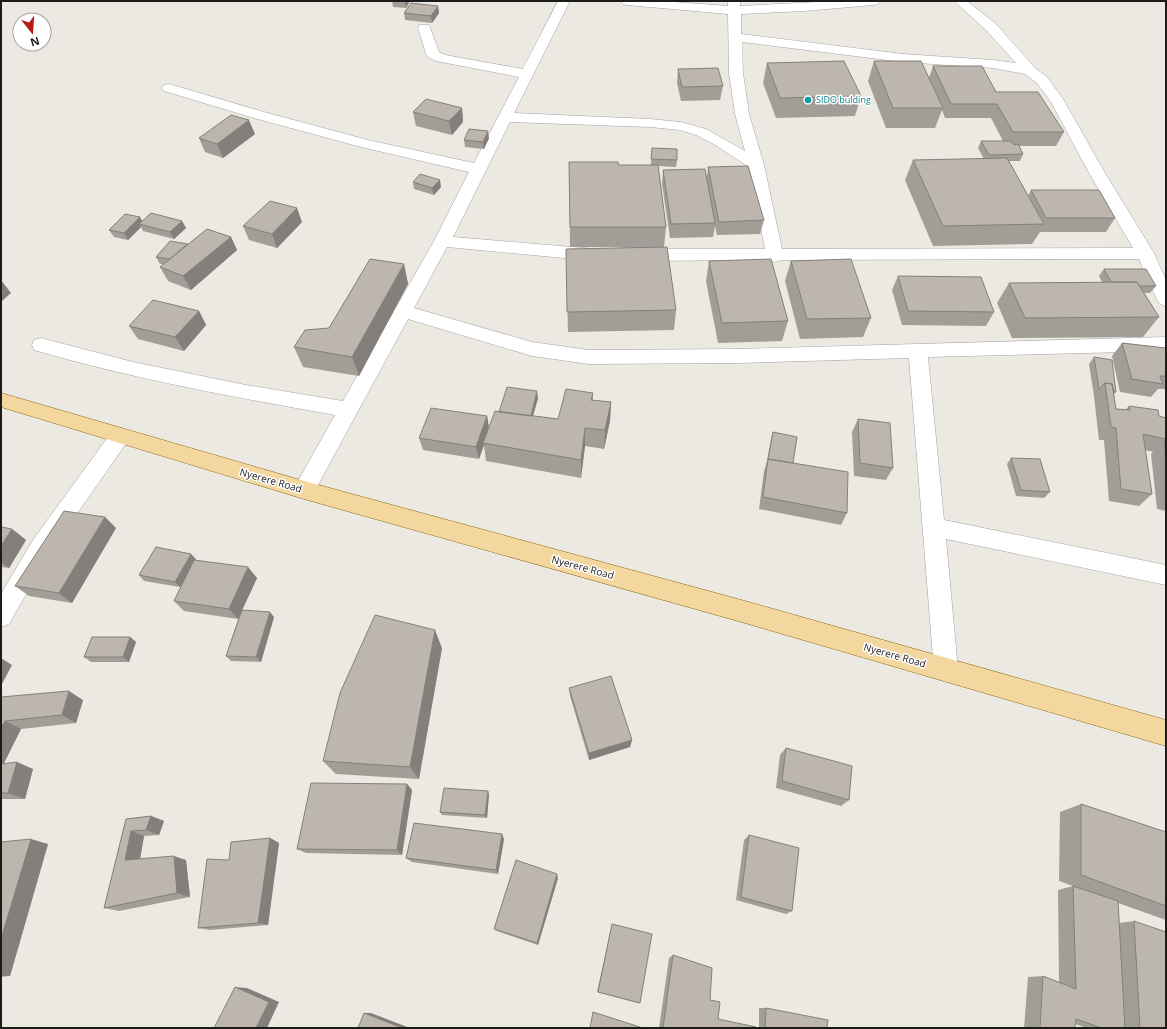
<svg xmlns="http://www.w3.org/2000/svg" width="1167" height="1029" font-family="'Open Sans',sans-serif">
<style>
.lines{fill:none;stroke-linecap:round;stroke-linejoin:round}
.minor-casing{stroke:#a2a2a2;stroke-width:1}
.primary-casing{stroke:#87680c;stroke-width:1}
.minor{fill:#fff;fill-rule:evenodd}
.primary{fill:#f4d69f;fill-rule:evenodd}
.wall{fill:#a29d96}
.shaded-wall{fill:#847f7a}
.building{fill:#bcb6af;stroke:#847f7a}
.culture-dot{fill:#0f9aa8;stroke:#fff;stroke-width:1.5}
.labels{text-anchor:middle;stroke-width:3;stroke-linejoin:round;paint-order:stroke}
.far-culture-label{font-size:9px;fill:#0d838f;stroke:#fff;text-anchor:start}
.street-label{font-size:10px;fill:#1b1b1b;stroke:#fff}
</style>
<rect width="100%" height="100%" fill="#ece9e2"/>
<g class="lines">
<g class="minor-casing">
<path id="minor" d="M558,1H570L514,113L650,119L681,122L706,129L745,151L735,114L729,73L728,14L627,5L623,4L621,1H661L728,6V1H740V6L837,1H880L878,4L874,5L804,11L741,14V34L903,54L993,60L1016,63L986,30L954,1H967L996,24L1035,68L1047,77L1063,99L1105,173L1154,253L1166,280V306L1160,304L1157,300L1139,259L781,260L775,262L769,260L639,261L633,259L630,255L633,251L639,249H765L749,167L712,143L696,135L680,130L650,127L510,122L453,237L596,249L602,251L605,255L602,259L596,261L447,247L414,308L532,342L589,350L739,349L1166,337V351L928,357L944,520L1166,565V585L946,539L958,670L955,678L946,682L937,678L934,670L909,358L739,363L589,364L532,356L408,319L312,496L304,499L296,496L293,490L335,415C234,397 133,379 34,350L32,345L34,340L41,338L133,362L246,385L343,401L434,241L469,172L361,147L254,118L164,91L162,88L164,85L169,84L264,112L368,140L474,163L519,77L436,61L428,57L426,54L418,28L419,25H429L439,52L445,55L523,69ZM742,42L903,62L993,68L1025,74L1037,83L1051,102L1089,173L1133,248L782,249L764,165L749,114L743,73Z
M120,428L127,430L130,436L127,442L49,554L9,624L1,627V594L33,540L113,430Z"/>
</g>
<g class="primary-casing">
<path id="primary" d="M1,393L304,481L745,601L1166,720V746L745,623L304,499L1,407Z"/>
</g>
<use href="#minor" class="minor"/>
<use href="#primary" class="primary"/>
</g>
<path class="wall" d="M392,1H410L406,8L393,7Z
M705,1H717V2Z
M438,6L439,13L432,23L405,20L404,13Z
M874,61L929,78L933,66L996,92L1064,132L1056,146H1019L1023,154L1020,161H1009L1028,196L1031,190L1115,218L1106,232H1040L1032,244L933,246L905,180L913,160L984,159L978,148L981,141H1003L991,118H945L942,110L935,128H886L868,81Z
M767,63L861,96L855,116L776,118L763,83Z
M678,69L723,86L720,100L681,101L677,83Z
M462,108L463,122L452,135L416,126L413,112Z
M255,134L223,158L205,152L199,138Z
M489,138L484,149L465,147L464,140Z
M652,148L677,160L676,167L658,166L666,227L664,247L676,310L674,330L568,332L566,249L656,247H570L569,162L619,165H651Z
M708,167L764,220L760,234L717,235L715,226L713,237L670,238L662,184L663,170L707,178Z
M413,182L441,187L434,195L414,189Z
M142,221H182L186,228L174,239L143,231L141,227L128,240L114,237L109,230Z
M302,222L277,248L249,240L243,226Z
M231,237L237,250L191,290L168,281L160,267L163,264H160L156,257L188,244Z
M709,261L788,321L782,341L718,343L706,281Z
M791,261L871,318L863,337L800,339L785,281Z
M404,264L408,284L359,376L303,367L294,347L329,328Z
M1104,269L1156,286L1150,293H1144L1159,317L1143,337L1012,338L997,303L1009,283L1102,282L1099,276Z
M898,276L994,312L986,326L902,325L892,290Z
M199,311L206,325L184,351L138,339L129,326Z
M1122,343L1166,348V389H1158L1151,397L1120,392L1112,356Z
M1094,357L1116,392L1114,394L1116,409L1125,410L1129,406L1159,416L1166,418V511L1157,509L1151,454L1153,452L1145,450L1152,494L1139,506L1109,501L1104,440H1099L1094,396L1089,364Z
M593,393V400L611,402L610,421L604,449L585,446L581,478L486,461L484,445L479,459L423,450L419,438L487,416L489,428L499,412L538,398L533,416L558,419Z
M858,419L893,468L886,480L854,476L852,432Z
M773,432L793,463L847,513L841,525L759,509L764,471L767,461L771,439Z
M1011,458L1050,492L1044,498L1016,496L1007,464Z
M105,517L116,528L72,603L29,596L15,586Z
M1,527L12,529L26,540L9,568L1,567Z
M196,559L195,560L257,578L242,610L274,617L261,662L231,661L226,656L240,614L238,619L184,611L174,601L184,581L180,587L144,581L139,575Z
M130,637L136,642L129,662H91L84,657Z
M442,648L419,779L336,774L323,761Z
M569,688L632,740L630,747L589,760L570,696Z
M1,697L83,700L76,723L21,729L4,763L33,769L25,799H1Z
M786,748L849,800L841,806L776,788L780,755Z
M407,784L412,790L402,855L306,853L297,849Z
M489,794L487,818L442,815L440,812Z
M1081,804L1166,832V920L1118,903L1119,923L1134,921L1166,1028H1087L1075,1024V1028H1024L1028,977L1043,976L1059,982L1058,890L1073,886L1059,881L1060,812Z
M151,816L164,821L159,835L144,836L140,859L186,860L190,897L119,911L104,908L126,819Z
M749,835L792,911L786,914L736,900L744,840Z
M270,838L279,843L268,925L210,930L198,928L229,860Z
M504,839L498,874L412,862L406,858Z
M1,842L48,844L10,976L1,977Z
M558,878L538,945L497,931L494,929Z
M612,924L640,1003H638L597,992Z
M673,955L710,1000L718,1019L756,1028H659L669,958Z
M759,1008H766L827,1028H759Z"/>
<path class="shaded-wall" d="M405,1H410L406,8Z
M438,6L439,13L432,23L431,16Z
M462,108L463,122L452,135L449,121Z
M249,120L255,134L223,158L217,144Z
M488,131L489,138L484,149L483,142Z
M440,180L441,187L434,195L432,188Z
M297,208L302,222L277,248L272,234Z
M140,217L144,224H139L141,227L128,240L124,233Z
M182,221L186,228L174,239L170,232Z
M231,237L237,250L191,290L183,276Z
M404,264L408,284L359,376L352,357Z
M1,280L11,293L1,302Z
M199,311L206,325L184,351L175,337Z
M537,391L538,398L529,430V423Z
M611,402L610,421L604,449L605,430Z
M487,416L489,429L483,443L484,445L479,459L476,447Z
M585,428V446L581,478V460Z
M105,517L116,528L72,603L59,593Z
M12,529L26,540L9,568L1,562V546Z
M191,554L196,559L180,587L175,582Z
M248,567L257,578L238,619L229,609Z
M270,612L274,617L261,662L256,657Z
M435,630L442,648L419,779L410,767Z
M130,637L136,642L129,662L123,657Z
M1,658L12,665L1,686Z
M69,691L83,700L76,723L62,715Z
M5,721L21,729L1,769V728Z
M632,740L630,747L589,760V753Z
M17,762L33,769L25,799L8,793Z
M407,784L412,790L402,855L397,850Z
M488,791L489,794L487,818L485,815Z
M151,816L164,821L159,835L146,830Z
M131,831L144,836L139,865L125,860Z
M502,834L504,839L498,874L496,870Z
M270,838L279,843L268,925L258,923Z
M31,839L48,844L10,976H1V939Z
M174,856L186,860L190,897L177,893Z
M557,874L558,878L538,945L537,943Z
M235,987L247,988L279,1002L267,1028H256Z
M364,1013H371L410,1028H402Z"/>
<path class="building" d="M411,3L438,6L431,16L404,13Z
M844,61L861,96L780,98L767,63Z
M874,61H921L943,108H893Z
M933,66H982L996,92H1038L1064,132H1013L997,104H951Z
M718,68L723,86L682,87L678,69Z
M426,99L462,108L449,121L413,112Z
M231,115L249,120L217,144L199,138Z
M469,129L488,131L483,142L464,140Z
M981,141H1011L1014,145L1018,144L1023,154L989,155Z
M652,148L677,149V160L651,159Z
M1007,158L1044,224L943,226L913,160Z
M569,162H618L619,165H658L666,227H570Z
M748,166L764,220L719,222L708,167Z
M705,169L715,223L671,224L663,170Z
M420,174L440,180L432,188L413,182Z
M1031,190H1099L1115,218H1046Z
M270,201L297,208L272,234L243,226Z
M151,213L182,221L170,232L139,224Z
M125,214L140,217L124,233L109,230Z
M207,229L231,237L183,276L160,267Z
M170,241L188,244L185,246L170,259L156,257Z
M667,247L676,310L567,312L566,249Z
M370,259L404,264L352,357L294,347L305,330L329,328Z
M771,259L788,321L722,323L709,261Z
M851,259L871,318L807,319L791,261Z
M1104,269H1146L1156,286H1140L1137,282H1111Z
M898,276L981,277L994,312L908,311Z
M1137,282L1159,317L1025,318L1009,283Z
M153,300L199,311L175,337L129,326Z
M1122,343L1166,348V376H1160L1163,384L1132,379Z
M1094,357L1112,360L1116,392H1114L1112,384L1105,383L1099,389Z
M1105,383L1112,384L1116,409L1130,410L1129,406L1158,410L1159,416L1166,418V439L1143,434L1152,494L1121,489L1116,428L1111,427Z
M507,387L537,391L531,416L499,412Z
M566,389L593,393L591,400L611,402L605,430L585,428L581,460L483,443L495,411L558,419Z
M431,408L487,416L476,447L419,438Z
M858,419L890,423L893,468L860,463Z
M773,432L797,437L793,463L768,459Z
M1164,441L1166,442V460Z
M1011,458L1040,459L1050,492L1021,490Z
M768,459L848,472L847,513L763,497Z
M64,511L105,517L59,593L15,586Z
M1,527L12,529L1,546Z
M156,547L191,554L175,582L139,575Z
M194,560L248,567L229,609L174,601Z
M242,610L270,612L256,657L226,656Z
M375,615L435,630L410,767L323,761L340,693Z
M92,637H130L123,657H84Z
M611,676L632,740L589,753L569,688Z
M69,691L62,715L5,721L1,728V697Z
M786,748L852,766L849,800L782,781Z
M17,762L8,793H1V764Z
M311,783L407,784L397,850L297,849Z
M444,788L488,791L485,815L440,812Z
M1081,804L1166,832V906L1081,875Z
M151,816L146,830L131,831L125,860L174,856L177,893L104,908L126,819Z
M414,823L502,834L496,870L406,858Z
M749,835L799,848L792,911L741,897Z
M270,838L258,923L198,928L207,859L229,860L231,842Z
M31,839L1,939V842Z
M516,860L557,874L537,943L494,929Z
M1073,886L1118,901L1125,1028H1102L1076,1019L1075,1028H1040L1043,976L1076,989Z
M1134,921L1166,932V1028H1140Z
M612,924L652,934L640,1003L598,992Z
M673,955L712,968L710,1000L720,1002L718,1019L756,1027V1028H663Z
M235,987L269,1002L256,1028H214Z
M766,1008L828,1020L827,1028H765Z
M593,1012L643,1028H590Z
M364,1013L402,1028H358Z"/>
<circle class="culture-dot" cx="808" cy="100" r="4"/>
<g class="labels">
<g class="far-culture-label">
<text x="816" y="103">SIDO bulding</text>
</g>
<g class="street-label">
<text transform="translate(271 480) rotate(16)" y="4">Nyerere Road</text>
<text transform="translate(583 567) rotate(15)" y="4">Nyerere Road</text>
<text transform="translate(895 655) rotate(16)" y="4">Nyerere Road</text>
</g>
</g>
<rect width="1167" height="1029" fill="none" stroke="#1b1b1b" stroke-width="4"/>
<g transform="translate(32 32) rotate(163)"><circle r="19" fill="#ffffff" stroke="#a4a4a4"/>
<path d="M0-3L7 15L0 10L-7 15Z" fill="#b71c10"/>
<text y="-6" font-size="11" font-weight="bold" text-anchor="middle" fill="#1b1b1b">N</text>
</g>
</svg>
